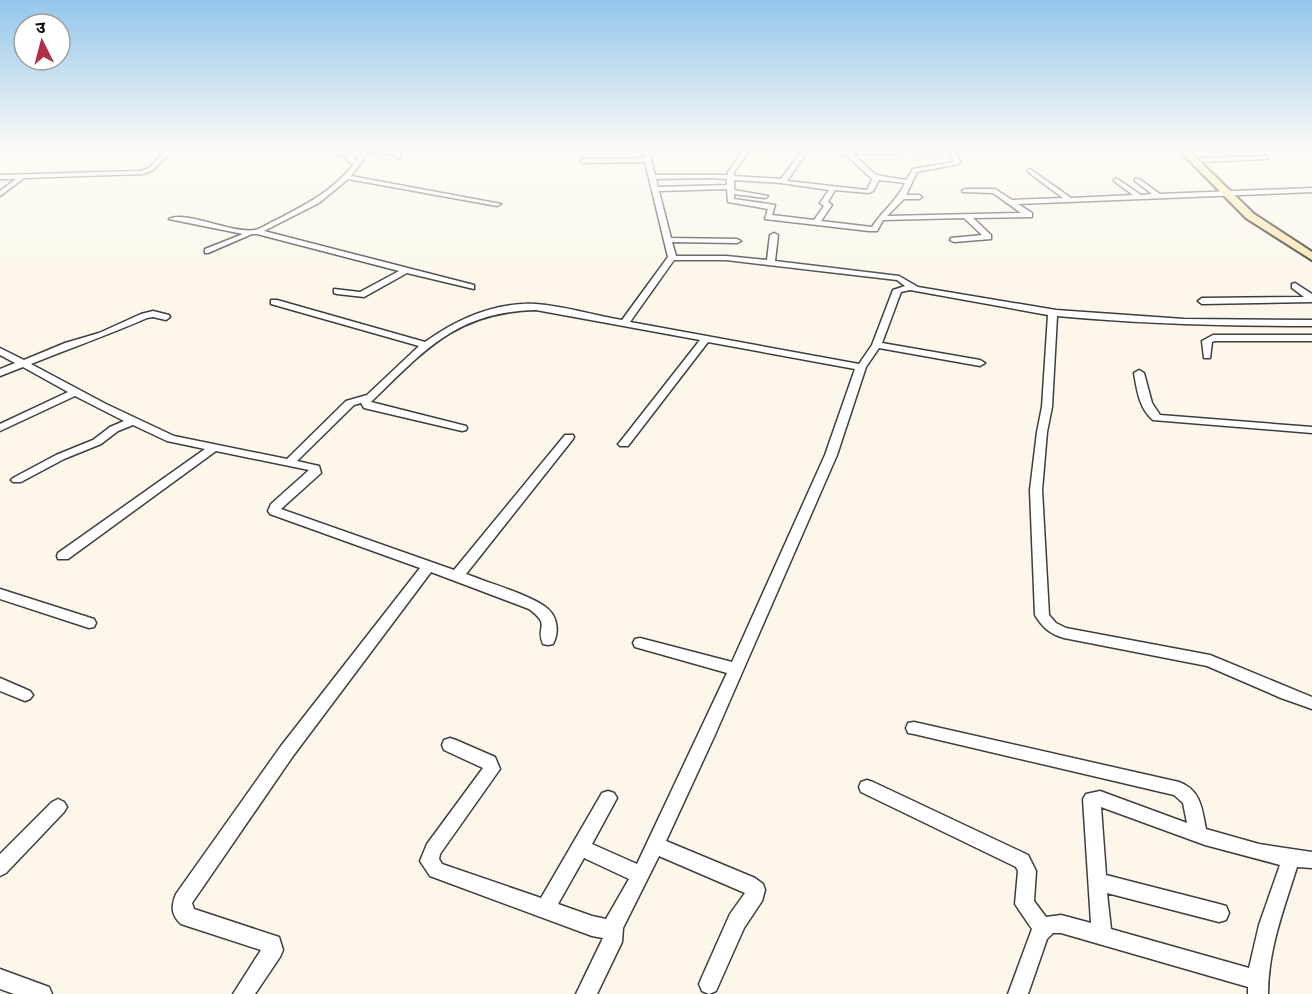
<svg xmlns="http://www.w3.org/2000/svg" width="1312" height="994" font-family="Literata,'Noto Sans Devanagari',serif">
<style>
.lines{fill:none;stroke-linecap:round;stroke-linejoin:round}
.minor-casing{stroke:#3e3e3e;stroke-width:3}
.secondary-casing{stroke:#2d2d2d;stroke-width:4}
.minor{fill:#fff;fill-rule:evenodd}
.secondary{fill:#f8e6ab;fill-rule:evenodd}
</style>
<rect width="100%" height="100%" fill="#fdf7eb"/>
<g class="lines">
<g class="minor-casing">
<path id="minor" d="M165,151H172L153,170L143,174L24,178L0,196V191L16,179H0V175L140,171L149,168Z
M339,151L354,155L353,159L356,161L364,151H398L401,153L400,155L401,157L398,159L394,157V154L368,153L351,176L501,204L497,206L348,179L319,203L264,231L474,285V289L407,273L364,297L337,294L334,293V289L360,292L399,271L257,234H252L208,253H205V249L243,234L169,219C185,210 233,234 255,230C262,228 269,223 276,220C305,205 333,191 354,164L347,161L348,157L339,155Z
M643,151H649L655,175H728V172L743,151H749L734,172V176L781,179L802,151H808L787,181L867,190L872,179L845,154L829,151H964L957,153L960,161L958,164L917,172L906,195H919L922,197L919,199H904L887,216L1021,213L993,193L963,192L962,191L965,189H995L1012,200L1063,198L1028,172V170L1030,169L1071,198L1133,195L1114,181V179L1116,178L1141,195L1152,194L1135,181V179H1139L1160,194L1312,188V192L1018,204L1032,213V217L973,218L991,235V239L954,242L950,240L951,238L982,235L964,218L883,220L877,231H869L765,219L768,209L728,202L727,189L659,191L671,238L737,239L741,241L737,243L672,242L676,256H726L767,260L770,235L774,233L778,235L775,261L899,276L918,287L1056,310L1184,319L1312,320V326C1227,326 1142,324 1057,316L1052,407L1047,432L1042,490L1049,615L1056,623L1066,628L1210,655L1312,697V709L1281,698L1207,666L1064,638C1050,634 1042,627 1035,615L1030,490L1037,432L1042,407L1048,315L910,290L901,292L882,343L980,360L985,363L980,366L879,348L866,367L837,455L714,737L666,841L755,878L763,884L765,890L762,901L744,928L716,991L709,994L702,991L699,984L702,977L730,914L745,893L659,856L623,928L622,942L597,994H576L603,938L592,936L430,876L420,861L427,844L483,768L444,750L442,745L444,740L450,738L456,740L495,757L500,769L440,854L439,859L442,864L541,898L602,793L608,791L614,793L617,798L592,844L637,864L727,673L635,647L633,643L635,639L640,638L732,662L825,455L855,369L708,342L628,446H620L618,444L620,442L700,340L536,310C456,312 425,350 371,402L466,426L467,428L466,430L462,431L364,408L361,403L354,405L297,461L319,466L321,473L281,509L454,570L565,435H573L574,437L573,439L466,574C486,582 534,596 548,609C558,618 559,633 553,644L548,645L543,644C535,626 552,626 529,609L431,572L293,756L192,903L194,909L279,937L283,950L280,957L255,994H233L261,950L181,924C171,915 171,906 176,894L281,746L420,568L270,514L268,511L271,504L309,470L216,451L68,559H58L57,556L58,553L205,449L167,441L133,425L118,431L101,444L64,459L21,482H13L11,480L13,478L56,455L93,440L110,427L124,421L75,396L0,431V424L68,392L23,367L0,376V369L15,363L0,355V348L24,360L65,343L99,333L141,314L153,311L169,315L170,317L166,320L153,317L147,318C109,335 70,348 31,364L106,404L174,436L287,459L346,401L367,395L419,346L271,304V300H277L425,342C457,319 495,302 536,304C564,306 593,315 622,320L668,257L645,162L583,163L580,161L583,159L645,158ZM951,153L954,162L913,169L906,180L876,175L853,154ZM711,178L727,179V185L658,187L656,179ZM734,180L781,183L829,190L820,203L824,206L814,220L772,215L775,205L734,199V194L765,198L768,196L734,190ZM879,180L905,183C897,201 882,211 872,227L821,221L832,205L828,202L835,190L869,193L873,191ZM674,260H726L897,280L905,286L893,290L872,345L859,364L630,322ZM584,858L629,879L606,919L592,916L558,904Z
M1266,156L1268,157V159L1202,162L1199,160L1202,158Z
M1295,283L1312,294V302L1202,304L1198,301L1202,298L1304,297L1292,288V284Z
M1213,335H1312V341H1215L1212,342L1210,358H1204L1202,341Z
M1139,370L1144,373L1152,403L1160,415L1312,427V433L1153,420C1139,408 1137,390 1134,373Z
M0,589L94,619L96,623L94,627L89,628L0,599Z
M0,678L30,691L33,695L30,699L25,701L0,691Z
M914,722L1179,782C1201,790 1202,809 1206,829L1259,844L1312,852V868L1297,867C1284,909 1268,949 1268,994H1248V987L1061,933H1053L1047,939L1028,994H1008L1032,929L1015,904L1018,871L1016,867L861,792L859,787L861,782L867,780L873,782L1028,855L1036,871L1034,901L1046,917L1061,915L1091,923L1083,799L1086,794L1100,791L1187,823L1183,803L1174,795L914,734L908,733L906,728L908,723ZM1101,807L1205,845L1280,865L1259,925L1249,968L1111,929L1107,893L1219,922L1226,920L1229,913L1226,906L1219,904L1106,875Z
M58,799L64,802L67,807L64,812L6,873L0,876V854L52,802Z
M0,969L49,987L52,994H14L0,989Z"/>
</g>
<g class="secondary-casing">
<path id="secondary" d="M1180,151H1189L1254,214L1312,252V260L1246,218Z"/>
</g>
<use href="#minor" class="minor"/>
<use href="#secondary" class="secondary"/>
</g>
<linearGradient id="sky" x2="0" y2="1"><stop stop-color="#93c6ec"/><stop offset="0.52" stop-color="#fefbf6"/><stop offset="1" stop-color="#fefbf6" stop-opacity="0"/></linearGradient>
<rect width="1312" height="290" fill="url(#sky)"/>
<g transform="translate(42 42) rotate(354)"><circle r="28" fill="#ffffff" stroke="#9d9d9d" stroke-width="1.5"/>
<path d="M0-4.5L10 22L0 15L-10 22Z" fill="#af2f46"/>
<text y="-9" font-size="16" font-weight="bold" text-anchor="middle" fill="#0b0b0b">उ</text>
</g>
</svg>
